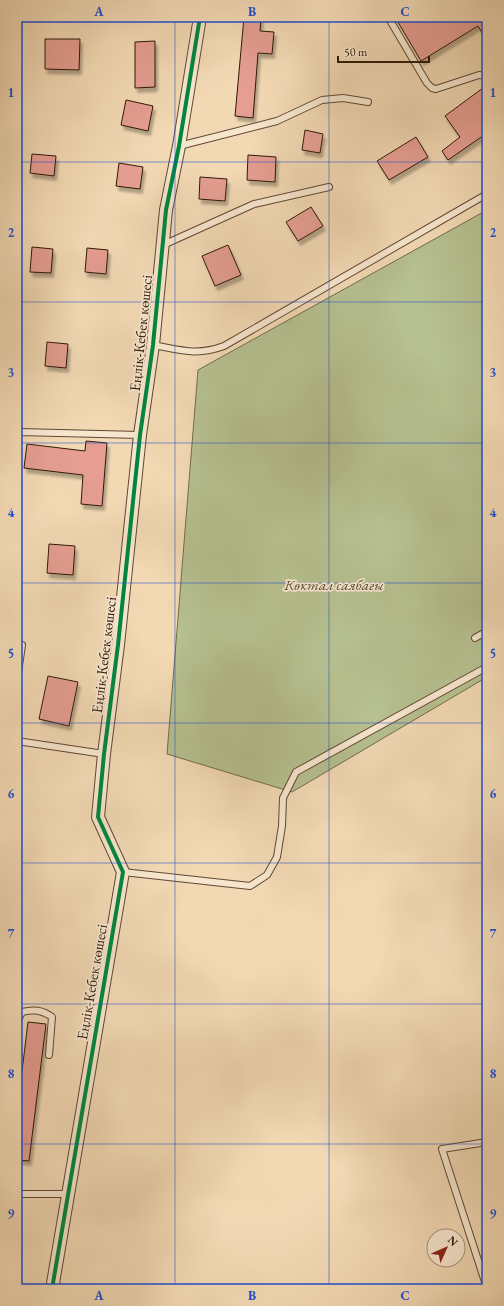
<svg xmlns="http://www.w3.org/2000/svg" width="504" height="1306" font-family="'EB Garamond',serif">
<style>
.green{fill:#b6c090;stroke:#726c4c}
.building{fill:#e59e91;stroke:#2f1808;filter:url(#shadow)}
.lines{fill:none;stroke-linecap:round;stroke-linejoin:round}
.lane-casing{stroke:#604833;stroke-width:8}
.street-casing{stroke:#604833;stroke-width:14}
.lane{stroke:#f7e6ce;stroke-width:6}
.street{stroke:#f7e6ce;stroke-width:12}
.cycleway-casing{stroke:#f7e6ce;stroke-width:6}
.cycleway{stroke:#00873e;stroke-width:4}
.grid{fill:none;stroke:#1d4ed8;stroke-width:1;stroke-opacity:0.55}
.labels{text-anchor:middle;stroke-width:3.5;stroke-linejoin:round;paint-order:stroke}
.street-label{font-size:15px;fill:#2f1808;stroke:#f7e6ce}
.park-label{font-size:15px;font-style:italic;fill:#584a31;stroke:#f7e6ce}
.neatline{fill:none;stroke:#1d4ed8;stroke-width:1.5}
.grid-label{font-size:13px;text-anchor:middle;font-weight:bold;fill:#1d4ed8}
</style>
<defs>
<filter id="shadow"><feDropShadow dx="2.5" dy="4.5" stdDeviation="1" flood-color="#0004"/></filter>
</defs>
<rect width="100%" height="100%" fill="#f2d9b4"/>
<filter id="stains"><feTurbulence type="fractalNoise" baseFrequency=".005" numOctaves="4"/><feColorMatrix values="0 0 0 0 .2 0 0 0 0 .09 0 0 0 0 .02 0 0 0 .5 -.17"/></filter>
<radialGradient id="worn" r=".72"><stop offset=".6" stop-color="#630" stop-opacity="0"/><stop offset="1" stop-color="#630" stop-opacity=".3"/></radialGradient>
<path class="green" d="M487,210V677L292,792L167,754L198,370Z"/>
<path class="building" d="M244,17H261L260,31L274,32L272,54L258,53L253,118L235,116Z
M395,17H487V41L478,26L421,61Z
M45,39H80L79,70L45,69Z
M155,41V87L135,88V42Z
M487,85V133L448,160L442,151L460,137L445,116Z
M126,100L153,106L148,131L121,125Z
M305,130L323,134L320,153L302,150Z
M416,137L428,157L389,180L377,161Z
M32,154L56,156L54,176L30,173Z
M248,155L276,157L275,182L247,180Z
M119,163L143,167L140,189L116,186Z
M200,177L227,179L225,201L199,199Z
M311,207L323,226L298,241L286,222Z
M228,245L241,275L215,286L202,256Z
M32,247L53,249L51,273L30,272Z
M87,248L108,250L106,274L85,272Z
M47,342L68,344L66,368L45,366Z
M86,441L107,443L102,506L81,504L83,475L24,468L27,444L85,451Z
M49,544L75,546L73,575L47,573Z
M48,676L78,682L69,726L39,719Z
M28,1022L46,1024L29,1161L17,1160V1112Z"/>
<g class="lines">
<g class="lane-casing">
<path id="lane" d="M388,17L427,83L432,88L436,89L479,75L487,76
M179,146L277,121L322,100L343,98L368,102
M163,245L254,204L329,187
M153,345C181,350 197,356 224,346L487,194
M17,434L19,432L140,435
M475,638L487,631
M17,680L22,645
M17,741L104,754
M123,872L250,886L267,875L277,857L282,826L283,798L296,772L487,667
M17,1028V1022L22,1012C34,1009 42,1010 52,1017L49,1055
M487,1142L442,1149L487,1288
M17,1194H67"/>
</g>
<g class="street-casing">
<path id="street" d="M52,1289L123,872L98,817L104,754L118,645L140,435L153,345L166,210L179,146L200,17"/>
</g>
<use href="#lane" class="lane"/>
<use href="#street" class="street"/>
<g class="cycleway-casing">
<path id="cycleway" d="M52,1289L123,872L98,817L104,754L118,645L140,435L153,345L166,210L179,146L200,17"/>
</g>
<use href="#cycleway" class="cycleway"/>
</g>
<path class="grid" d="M175,17V1289M329,17V1289M17,162H487M17,302H487M17,443H487M17,583H487M17,723H487M17,863H487M17,1004H487M17,1144H487"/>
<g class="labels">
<g class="street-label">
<text transform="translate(141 333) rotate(-84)" y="5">Еңлік-Кебек көшесі</text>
<text transform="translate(104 655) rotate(-83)" y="5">Еңлік-Кебек көшесі</text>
<text transform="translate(92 982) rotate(-80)" y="5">Еңлік-Кебек көшесі</text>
</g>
<g class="park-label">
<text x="334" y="590">Көктал саябағы</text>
</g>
</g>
<rect width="504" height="1306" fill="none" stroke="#f2d9b4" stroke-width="44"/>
<g transform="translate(446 1248) rotate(45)"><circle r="19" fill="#f7e6ce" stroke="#a7947f"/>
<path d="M0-3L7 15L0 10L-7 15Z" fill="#8f2418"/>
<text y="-6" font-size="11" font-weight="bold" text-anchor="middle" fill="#2f1808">N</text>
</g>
<path d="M338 56v6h91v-6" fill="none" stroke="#2f1808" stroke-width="2"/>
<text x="344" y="56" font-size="12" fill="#2f1808" stroke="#f7e6ce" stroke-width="3" paint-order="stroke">50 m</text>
<rect x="22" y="22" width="460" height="1262" class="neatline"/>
<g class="grid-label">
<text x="99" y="16">A</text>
<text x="252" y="16">B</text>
<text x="405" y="16">C</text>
<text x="11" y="97">1</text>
<text x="493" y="97">1</text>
<text x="11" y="237">2</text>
<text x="493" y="237">2</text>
<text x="11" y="377">3</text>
<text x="493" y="377">3</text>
<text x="11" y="517">4</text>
<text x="493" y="517">4</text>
<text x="11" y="658">5</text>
<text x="493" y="658">5</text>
<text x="11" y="798">6</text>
<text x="493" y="798">6</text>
<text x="11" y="938">7</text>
<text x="493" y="938">7</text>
<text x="11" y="1078">8</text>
<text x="493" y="1078">8</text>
<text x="11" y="1218">9</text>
<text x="493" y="1218">9</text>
<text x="99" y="1300">A</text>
<text x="252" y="1300">B</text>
<text x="405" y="1300">C</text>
</g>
<rect width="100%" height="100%" filter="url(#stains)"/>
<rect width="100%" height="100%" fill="url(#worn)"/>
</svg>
